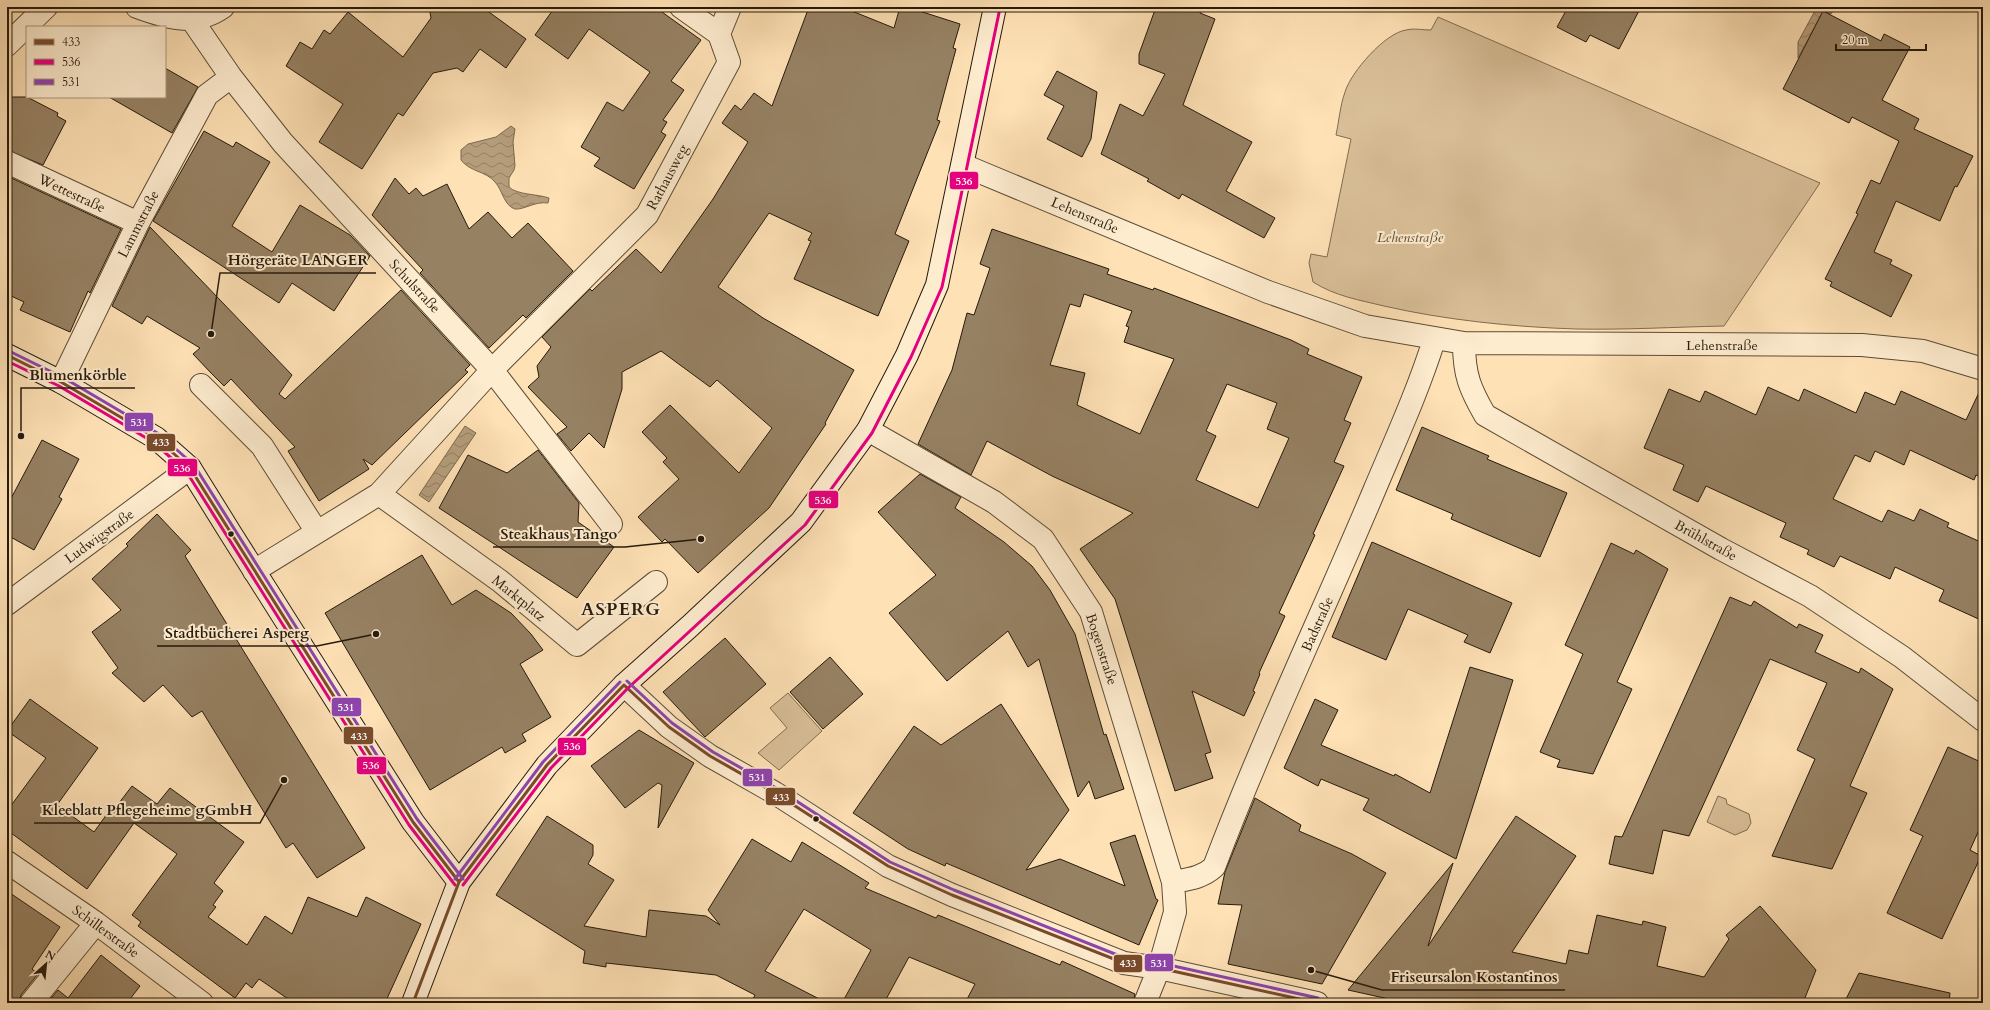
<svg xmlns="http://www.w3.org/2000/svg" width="1990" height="1010" font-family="Cardo,serif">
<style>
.green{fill:#d9bf98;stroke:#806c52}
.water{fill:url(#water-waves);stroke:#7c694e}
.building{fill:#968163;stroke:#261a0b;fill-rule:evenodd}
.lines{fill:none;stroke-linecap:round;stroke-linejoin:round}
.street-casing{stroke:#5c4c36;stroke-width:24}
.secondary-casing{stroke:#261a0b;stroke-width:24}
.street{stroke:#feeccf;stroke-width:22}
.secondary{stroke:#feeccf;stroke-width:22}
.bus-1-casing{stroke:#feeccf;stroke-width:6}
.bus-2-casing{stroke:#feeccf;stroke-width:6}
.bus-3-casing{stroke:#feeccf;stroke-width:6}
.bus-1{stroke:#7a4b2a;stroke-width:3}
.bus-2{stroke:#e5007d;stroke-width:3}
.bus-3{stroke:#8e44ad;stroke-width:3}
.bus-dot{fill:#261a0b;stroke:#feeccf;stroke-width:1.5}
.labels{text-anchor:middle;stroke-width:4;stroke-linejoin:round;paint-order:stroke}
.street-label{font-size:14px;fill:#261a0b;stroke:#feeccf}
.park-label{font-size:14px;font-style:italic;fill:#5c4c35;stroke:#feeccf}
.district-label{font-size:18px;font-weight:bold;letter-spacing:1px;fill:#261a0b;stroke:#feeccf}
.leader{fill:none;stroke:#261a0b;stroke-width:1.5}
.callout-dot{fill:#261a0b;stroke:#feeccf;stroke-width:1.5}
.callout-label{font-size:15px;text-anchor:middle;font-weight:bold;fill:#261a0b;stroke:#feeccf;stroke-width:4;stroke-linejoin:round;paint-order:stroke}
.line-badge{stroke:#feeccf;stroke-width:1.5}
.badge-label{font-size:11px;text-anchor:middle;font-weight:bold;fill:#fff}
</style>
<defs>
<pattern id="water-waves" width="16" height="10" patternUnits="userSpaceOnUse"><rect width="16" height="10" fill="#b59d7b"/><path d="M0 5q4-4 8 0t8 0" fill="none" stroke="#937f63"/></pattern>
</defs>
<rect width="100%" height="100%" fill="#fee1b5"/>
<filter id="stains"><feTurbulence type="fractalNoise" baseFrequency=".005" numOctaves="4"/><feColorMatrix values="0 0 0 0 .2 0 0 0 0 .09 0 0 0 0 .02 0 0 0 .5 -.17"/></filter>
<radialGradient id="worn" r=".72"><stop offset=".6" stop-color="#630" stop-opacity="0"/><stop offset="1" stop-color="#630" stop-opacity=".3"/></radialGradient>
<path class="green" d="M1438,17L1820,183L1724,326C1675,327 1625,330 1576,329C1513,327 1445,320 1384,306C1359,300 1335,296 1313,282L1309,263L1311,254L1327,257L1351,139L1336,135C1339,121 1340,106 1345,92C1351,72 1385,33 1406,30C1414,28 1423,30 1431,30Z
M788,693L822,731L779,770L758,753L787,728L770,708Z
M1718,796L1726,799L1727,804L1749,814L1751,823L1747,830L1735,835L1707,822Z"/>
<path class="water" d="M1817,7H1835L1831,14L1823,11L1798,58V42Z
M511,126L515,129L513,142L515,166L514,170L509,178V187C517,195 538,194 549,198L548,203C535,201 524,210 515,209C504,206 502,189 495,182C486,171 470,172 461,160V150L468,144L496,137Z
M465,426L476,433L429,502L419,495Z"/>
<path class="building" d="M429,7H482L526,39L506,68L480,49L463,72L457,68L433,73L403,116L398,113L362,169L319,142L343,104L286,66L300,42L312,49L324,30L330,34L348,12L403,57L431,18Z
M555,7H655L701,40L671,81L684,90L663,120L667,122L661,132L666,135L634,189L594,166L600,158L581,147L607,102L623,111L650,72L589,29L568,59L535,35Z
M809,7H842L894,28L900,7H907L960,24L953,48L956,49L937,120L940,121L895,234L909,241L878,316L794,279L811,241L808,240L812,233L769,213L718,287L763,318L854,370L825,423L826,424L769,508L698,573L665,539L662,542L638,517L679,479L663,462L667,458L642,432L670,405L739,473L772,428L717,380L710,387L661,351L622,372V389L604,448L589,433L571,451L557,434L567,427L528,387L539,377L537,366L551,347L542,337L590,289L592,291L636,249L661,273L713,199L748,142L722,123L735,105L741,110L754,93L772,106Z
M1156,7H1202L1200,13L1215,19L1183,105L1252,142L1226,191L1275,218L1264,238L1182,194L1179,199L1147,181L1149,179L1101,154L1120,104L1143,116L1165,74L1139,64V54Z
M1568,7H1641L1619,49L1590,35L1586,42L1557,27Z
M1823,11L1881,41L1884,34L1910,47L1882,100L1919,119L1914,129L1973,156L1957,187L1955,186L1940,221L1896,201L1874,252L1892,260L1890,264L1912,275L1891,317L1830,286L1832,282L1825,279L1858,214L1856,213L1871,180L1880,184L1899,141L1852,117L1849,123L1783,89Z
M165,68L198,87L172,133L109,97H165Z
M1057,71L1097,92L1091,139L1082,157L1047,139L1064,106L1044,95Z
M7,97H27L58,113L57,116L66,121L43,165L7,150Z
M204,131L233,147L236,142L270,162L232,226L272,252L300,205L350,235L370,256L334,311L292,283L279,303L153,221Z
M7,176L121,229L90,293L88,291L70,332L20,310L24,302L7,294Z
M395,178L409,194L416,188L423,196L447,184L469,229L488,212L512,238L528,223L573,271L526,318L523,315L489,348L420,273L423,270L372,215Z
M150,227L292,375L279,394L285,399L401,290L470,365L465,370L468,372L372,465L363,459L369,469L319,501L288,451L295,447L231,379L224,386L211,373L193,354L200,348L147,316L142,324L112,306Z
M992,229L1109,269L1107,274L1153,290L1154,288L1291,340L1309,349L1307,354L1362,377L1344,420L1351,423L1334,462L1344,466L1313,534L1315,535L1279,613L1285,616L1259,673L1260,674L1253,691L1255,692L1244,716L1192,691L1211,752L1205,754L1213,778L1175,791L1115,599L1080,549L1133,513L1052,476L987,441L971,475L918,444L952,370L967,313L974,315L990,268L980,264ZM1084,294L1132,311L1126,326L1129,327L1124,342L1174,359L1140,434L1077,405L1085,373L1050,365L1070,304L1080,307ZM1227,384L1277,403L1267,429L1289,438L1258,508L1196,480L1216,436L1206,431Z
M1983,384V478L1976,475L1974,480L1910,450L1904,465L1875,451L1870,462L1855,455L1833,499L1882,522L1888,510L1914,521L1920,509L1949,523L1947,527L1983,543V621L1939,601L1944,590L1895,567L1890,579L1840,556L1834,567L1807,554L1809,550L1780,537L1786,523L1706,486L1698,502L1673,490L1684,465L1644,448L1669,389L1700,402L1705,391L1756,415L1768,387L1799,401L1804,389L1856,413L1865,392L1895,405L1901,391L1966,420Z
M1422,427L1489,456L1487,459L1567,493L1540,557L1451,519L1453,514L1396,490Z
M42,440L79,459L59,497L62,499L34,550L7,535V506Z
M538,450L579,503L578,522L614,547L577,598L439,508L468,455L507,473Z
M920,474L961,497L955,508L1004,542L1032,566L1050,590L1075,634L1104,735L1106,734L1124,789L1095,799L1089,781L1078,797L1039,659L1028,667L1008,631L947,681L889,613L936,575L878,512Z
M157,514L191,550L185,556L365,848L317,878L293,843L286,848L202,711L192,717L163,685L144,702L112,673L118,668L92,632L121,610L92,579L128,546L126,544Z
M1372,542L1512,603L1490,653L1464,642L1468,635L1408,609L1386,660L1332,637Z
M1611,543L1634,554L1636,550L1668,569L1617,682L1632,689L1593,774L1557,767L1560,760L1540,752L1583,654L1565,645Z
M422,555L452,605L476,590L511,613L531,634L543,650L520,664L551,717L522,734L526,741L505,753L502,747L430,790L325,613Z
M1730,597L1751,606L1754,601L1797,628L1799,624L1823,635L1815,652L1859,673L1861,668L1893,689L1850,786L1867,793L1832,869L1772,856L1815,759L1797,750L1827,683L1770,659L1689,836L1663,830L1653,874L1609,864L1615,836L1622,837Z
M725,638L766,684L705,737L663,692Z
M830,657L863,694L823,729L790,692Z
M1470,667L1513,680L1456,859L1363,810L1369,799L1321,779L1318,786L1284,768L1315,699L1338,710L1321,745L1394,776L1395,774L1430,793Z
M30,699L98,748L57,805L94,832L107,814L109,816L132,786L157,804L170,788L244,842L214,883L223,891L213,905L216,907L208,917L247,945L265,916L292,934L308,897L357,917L366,897L421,924L385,1003H294L259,979L252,988L246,983L235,998L138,926L141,922L132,915L177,854L134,823L87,889L7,830V811L46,758L7,731Z
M1001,704L1069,810L1026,870L1060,859L1125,886L1110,843L1135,835L1156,899L1158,900L1139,945L946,863L945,866L908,849L853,813L914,726L941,745Z
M639,730L694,763L658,828L662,785L658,783L625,808L591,766Z
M1948,747L1983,763V821L1970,850L1981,856L1942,939L1887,913L1923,836L1910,830Z
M1255,798L1301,825L1299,831L1352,854L1386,873L1322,984L1228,964L1242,905L1218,904L1225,872Z
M547,816L593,845V855L588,864L614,880L584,926L646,937L649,910L706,916L720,925L708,910L752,839L791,862L802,842L869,883L865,888L936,918L938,915L1060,965L1062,961L1135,994L1133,1003H965L975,984L909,957L884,1003H842L871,950L804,909L765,971L827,1003H751L755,995L716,975L606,963V967L583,963L585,951L496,895Z
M1516,816L1576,856L1512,952L1566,964L1569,950L1588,954L1597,915L1642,925L1643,921L1666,927L1657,966L1704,977L1729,939L1726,935L1760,906L1816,970L1803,1003H1407L1348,990L1453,863L1428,946Z
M7,891L60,927L32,969L38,974L21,995L19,1003H7Z
M101,955L140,986L127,1003H47L58,990L68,998Z
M1859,973L1950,993L1949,1003H1844Z"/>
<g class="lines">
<g class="street-casing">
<path id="street" d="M137,7C167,18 195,27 223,7
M681,7L719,34
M192,20L231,77L283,143L492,370L611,524
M7,45L46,7
M7,162L138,223
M963,165L1268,292L1365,326L1464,343L1862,345L1923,351L1983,369
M1464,343C1464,375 1470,389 1485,415L1721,549L1810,596L1902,657L1983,720
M61,382L138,223L207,95L231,77
M201,385L262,446L317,532
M868,430L994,502L1043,539L1091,612L1173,882L1175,912L1159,968L1145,1003
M379,494L492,370L647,215L729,62L719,34L730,7
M254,571L379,494L500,581L577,645L656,582
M7,604L190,468
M624,685L669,727L710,756L775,793L888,866L952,895L1124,963L1159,968L1317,1003
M7,862L96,923L202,1003
M1173,882C1188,879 1202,878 1214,867C1262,740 1321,617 1374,491C1395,441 1418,391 1434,340
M31,1003L96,923"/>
</g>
<g class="secondary-casing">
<path id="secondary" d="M7,355L61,382L156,438L190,468L231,534L413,822L459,882
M413,1003L459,882L547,765L624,685L690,626L801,522L868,430L907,355L937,285L995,7"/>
</g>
<use href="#street" class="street"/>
<use href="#secondary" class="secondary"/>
<g class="bus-1-casing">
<path id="bus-1" d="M7,355L61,382L156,438L190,468L413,822L459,882
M624,685L669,727L710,756L775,793L888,866L952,895L1124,963L1159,968L1317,1003
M413,1003L459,882L547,765L624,685"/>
</g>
<g class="bus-2-casing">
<path id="bus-2" d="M7,361L59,386L153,442L186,471L409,825L455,885
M463,885L551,768L627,689L805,525L872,433L911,357L942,287L1000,8"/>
</g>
<g class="bus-3-casing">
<path id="bus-3" d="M9,351L64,378L159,434L194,465L417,819L463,879
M627,681L672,723L713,752L778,789L890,862L954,890L1125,958L1160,963L1318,998
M455,879L543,762L620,682"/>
</g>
<use href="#bus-1" class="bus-1"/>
<use href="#bus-2" class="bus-2"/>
<use href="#bus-3" class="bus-3"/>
</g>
<g class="bus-dot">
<circle cx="231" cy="534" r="3.5"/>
<circle cx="816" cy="819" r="3.5"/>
</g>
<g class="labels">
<g class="street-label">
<text transform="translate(667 177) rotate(-62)" y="5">Rathausweg</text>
<text transform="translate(72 193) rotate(25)" y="5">Wettestraße</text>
<text transform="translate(1085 215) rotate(23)" y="5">Lehenstraße</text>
<text transform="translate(138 224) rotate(-63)" y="5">Lammstraße</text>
<text transform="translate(415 286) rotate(47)" y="5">Schulstraße</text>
<text x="1722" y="350">Lehenstraße</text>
<text transform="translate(99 536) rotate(-36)" y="5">Ludwigstraße</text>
<text transform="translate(1706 540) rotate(29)" y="5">Brühlstraße</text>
<text transform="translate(519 598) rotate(39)" y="5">Marktplatz</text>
<text transform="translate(1317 624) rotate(-66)" y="5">Badstraße</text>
<text transform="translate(1102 649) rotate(72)" y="5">Bogenstraße</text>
<text transform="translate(106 931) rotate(36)" y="5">Schillerstraße</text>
</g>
<g class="park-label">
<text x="1410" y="242">Lehenstraße</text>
</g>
<g class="district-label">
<text x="621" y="615">ASPERG</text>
</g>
</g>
<path class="leader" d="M211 334L220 273H376M21 436L21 388H135M701 539L625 547H493M376 634L317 646H157M284 780L260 823H34M1311 970L1382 990H1565"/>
<g class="callout-dot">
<circle cx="211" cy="334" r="4"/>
<circle cx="21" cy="436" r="4"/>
<circle cx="701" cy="539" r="4"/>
<circle cx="376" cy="634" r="4"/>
<circle cx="284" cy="780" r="4"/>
<circle cx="1311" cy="970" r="4"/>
</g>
<g class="callout-label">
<text x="298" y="265">Hörgeräte LANGER</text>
<text x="78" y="380">Blumenkörble</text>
<text x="559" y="539">Steakhaus Tango</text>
<text x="237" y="638">Stadtbücherei Asperg</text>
<text x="147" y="815">Kleeblatt Pflegeheime gGmbH</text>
<text x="1474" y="982">Friseursalon Kostantinos</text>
</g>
<g class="line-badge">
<rect x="949" y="171" width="30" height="19" rx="4" fill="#e5007d"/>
<rect x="124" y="412" width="30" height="20" rx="4" fill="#8e44ad"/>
<rect x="146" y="433" width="30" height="19" rx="4" fill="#7a4b2a"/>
<rect x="167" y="458" width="31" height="19" rx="4" fill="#e5007d"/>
<rect x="808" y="490" width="31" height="19" rx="4" fill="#e5007d"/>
<rect x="331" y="697" width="31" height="20" rx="4" fill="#8e44ad"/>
<rect x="343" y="726" width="31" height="19" rx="4" fill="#7a4b2a"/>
<rect x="557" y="737" width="30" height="19" rx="4" fill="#e5007d"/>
<rect x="356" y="756" width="31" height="19" rx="4" fill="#e5007d"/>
<rect x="742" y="768" width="31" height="19" rx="4" fill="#8e44ad"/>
<rect x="765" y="787" width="31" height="19" rx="4" fill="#7a4b2a"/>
<rect x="1144" y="953" width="30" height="19" rx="4" fill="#8e44ad"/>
<rect x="1113" y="954" width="30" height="19" rx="4" fill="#7a4b2a"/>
</g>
<g class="badge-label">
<text x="964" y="185">536</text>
<text x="139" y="426">531</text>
<text x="161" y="446">433</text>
<text x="182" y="472">536</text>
<text x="823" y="504">536</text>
<text x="346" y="711">531</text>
<text x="359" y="740">433</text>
<text x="572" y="750">536</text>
<text x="371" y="769">536</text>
<text x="757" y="781">531</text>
<text x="781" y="801">433</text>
<text x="1159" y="967">531</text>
<text x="1128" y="967">433</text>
</g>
<rect width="1990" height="1010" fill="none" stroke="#fee1b5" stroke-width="24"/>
<rect x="8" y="8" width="1974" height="994" fill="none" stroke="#261a0b" stroke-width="2"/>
<rect x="12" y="12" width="1966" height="986" fill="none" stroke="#261a0b"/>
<rect x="26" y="26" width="140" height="72" fill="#feeccf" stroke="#a89881"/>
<rect x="34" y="39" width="20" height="6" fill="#7a4b2a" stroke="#a89881"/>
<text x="62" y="46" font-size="12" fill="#261a0b">433</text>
<rect x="34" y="59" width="20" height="6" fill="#e5007d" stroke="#a89881"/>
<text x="62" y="66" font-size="12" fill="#261a0b">536</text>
<rect x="34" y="79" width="20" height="6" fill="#8e44ad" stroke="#a89881"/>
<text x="62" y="86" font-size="12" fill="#261a0b">531</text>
<g transform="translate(46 964) rotate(27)" stroke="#feeccf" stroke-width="3" paint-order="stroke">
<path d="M0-3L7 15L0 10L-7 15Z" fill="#261a0b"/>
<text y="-6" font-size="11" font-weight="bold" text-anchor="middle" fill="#261a0b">N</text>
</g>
<path d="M1836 44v6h90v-6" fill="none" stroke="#261a0b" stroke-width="2"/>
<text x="1842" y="44" font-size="12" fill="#261a0b" stroke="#feeccf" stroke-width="3" paint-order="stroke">20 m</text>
<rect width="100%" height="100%" filter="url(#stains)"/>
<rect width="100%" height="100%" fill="url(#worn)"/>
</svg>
